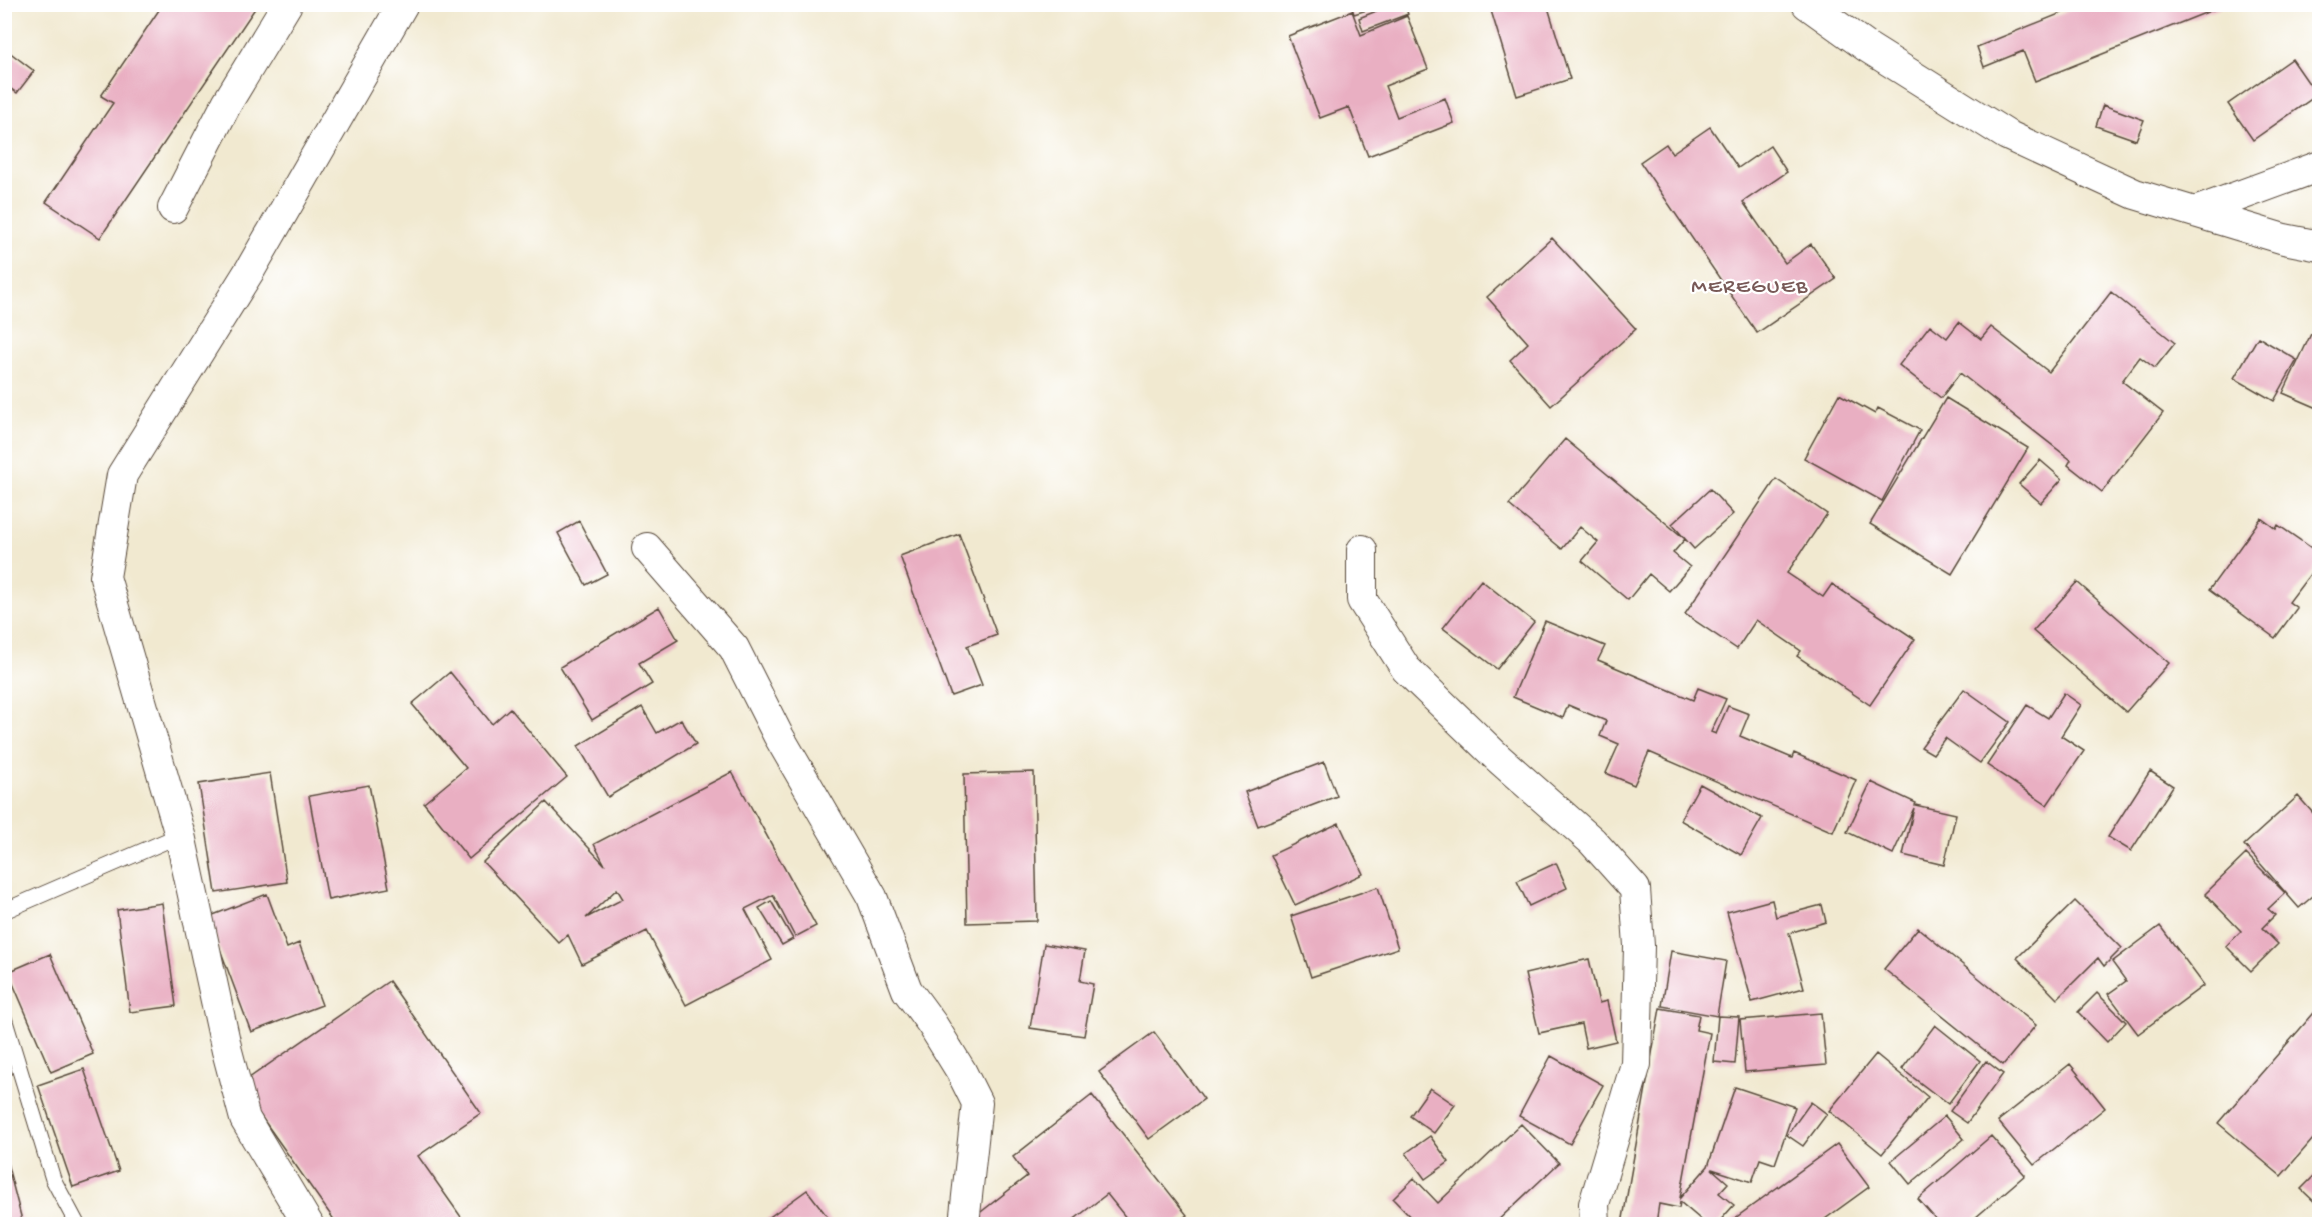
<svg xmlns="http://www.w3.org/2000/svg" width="2324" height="1229" font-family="'Gochi Hand',sans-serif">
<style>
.building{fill:#e9afc2;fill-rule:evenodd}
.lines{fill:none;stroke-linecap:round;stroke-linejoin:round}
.lane-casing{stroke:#564739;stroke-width:17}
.street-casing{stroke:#564739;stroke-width:32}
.lane{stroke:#fff;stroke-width:15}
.street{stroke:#fff;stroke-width:30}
.labels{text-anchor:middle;stroke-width:4.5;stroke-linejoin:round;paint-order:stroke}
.quarter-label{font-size:22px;letter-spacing:1.5px;fill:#785957;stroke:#fff}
</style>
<rect width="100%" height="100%" fill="#fff"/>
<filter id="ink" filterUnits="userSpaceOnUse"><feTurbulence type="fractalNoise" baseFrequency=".0167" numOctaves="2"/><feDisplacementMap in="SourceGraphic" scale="12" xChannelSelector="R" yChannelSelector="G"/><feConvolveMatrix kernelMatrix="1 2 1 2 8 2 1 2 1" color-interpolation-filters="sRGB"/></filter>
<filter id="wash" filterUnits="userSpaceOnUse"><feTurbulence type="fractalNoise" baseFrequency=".008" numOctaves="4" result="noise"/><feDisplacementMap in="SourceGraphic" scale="24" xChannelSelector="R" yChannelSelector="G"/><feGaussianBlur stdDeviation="1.35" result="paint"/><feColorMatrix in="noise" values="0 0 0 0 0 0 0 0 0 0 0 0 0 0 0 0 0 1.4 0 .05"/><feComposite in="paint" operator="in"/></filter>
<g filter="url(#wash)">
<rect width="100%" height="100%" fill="#f1e9d0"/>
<g id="blocks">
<path class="building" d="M163,4H258L100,238L46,202L113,103L101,96Z
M1351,4H1383V5L1354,14Z
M1394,4H1404L1408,14L1363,31L1359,18Z
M1489,4H1547L1570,79L1517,96Z
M2084,4H2225V5L2035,81L2023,51L1984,67L1977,47Z
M1352,11L1361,35L1407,16L1428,69L1385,86L1397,117L1445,98L1454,123L1368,156L1349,107L1320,118L1288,36Z
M4,48L34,71L17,93L4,84Z
M2292,59L2317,95L2253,140L2228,104Z
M2103,105L2144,120L2136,140L2096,126Z
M1710,127L1738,168L1770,146L1787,172L1743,202L1785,263L1811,244L1836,279L1757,333L1640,162L1666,144L1672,153Z
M1552,238L1636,329L1551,406L1510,360L1528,343L1487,297Z
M2111,292L2175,343L2155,368L2140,357L2122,381L2163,413L2102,492L2068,465L2071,460L1960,373L1941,398L1899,365L1930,325L1947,338L1959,322L1981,339L1991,327L2049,372Z
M2311,334L2320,337V409L2283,393Z
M2258,337L2297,360L2274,401L2234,378Z
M1839,394L1875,414L1878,408L1920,430L1882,501L1804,458Z
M1946,398L2028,448L1952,574L1870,524Z
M1565,439L1685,539L1673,553L1690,567L1669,591L1649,574L1628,600L1582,561L1598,542L1580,527L1562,549L1509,505Z
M2040,460L2062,479L2041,503L2019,484Z
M1776,479L1827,514L1787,573L1823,597L1832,584L1915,639L1870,705L1797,656L1801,651L1756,620L1737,649L1685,614Z
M1710,489L1733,514L1694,549L1672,524Z
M2261,518L2276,529L2278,525L2320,554V561L2289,602L2297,608L2275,638L2209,590Z
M579,521L607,574L586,585L558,533Z
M959,534L997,635L967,646L982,685L951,696L900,556Z
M1481,580L1534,622L1497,669L1443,628Z
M2077,582L2169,663L2126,712L2033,631Z
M659,607L678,640L639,663L652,684L592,720L560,667Z
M1545,621L1605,646L1598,660L1693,700L1698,688L1726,699L1711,732L1716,734L1728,706L1749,714L1740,736L1792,758L1794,753L1856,780L1833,832L1649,752L1634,785L1606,773L1619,744L1600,736L1606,721L1568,705L1563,718L1513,697Z
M450,672L492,724L510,708L567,777L469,859L424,803L466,768L412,704Z
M1964,689L2010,722L1980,763L1945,738L1933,754L1921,747Z
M2064,693L2081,705L2061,736L2084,751L2047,805L1987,765L2027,705L2048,718Z
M642,707L657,733L681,719L696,744L608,797L578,746Z
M1324,762L1337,796L1258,826L1245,792Z
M2150,771L2173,786L2131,851L2108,837Z
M732,772L816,926L795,937L773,895L745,909L772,960L686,1005L647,931L582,964L568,935L559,943L483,862L546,802L605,865L594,844ZM617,889L623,899L586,918Z
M1034,772L1037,921L967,923L964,774Z
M270,773L287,882L216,893L199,784Z
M1871,782L1916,803L1915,805L1956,814L1944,865L1903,855L1914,808L1893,854L1847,832Z
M1700,784L1762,818L1741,855L1680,820Z
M369,785L389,888L328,900L309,796Z
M2298,796L2320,821V890L2299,908L2244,845Z
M1339,823L1363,874L1295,905L1271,855Z
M2246,854L2285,893L2268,909L2275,915L2262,928L2278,944L2251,971L2226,946L2241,931L2205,894Z
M1556,863L1567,888L1529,906L1517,881Z
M1378,887L1398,948L1311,977L1291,916Z
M267,894L287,948L299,943L322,1005L251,1032L208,917Z
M1772,900L1776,917L1822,905L1826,922L1789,933L1804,988L1752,1002L1727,912Z
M771,901L793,939L782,945L759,908Z
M2075,901L2122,948L2104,966L2098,958L2057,999L2017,958Z
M162,903L176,1006L130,1012L117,910Z
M2160,926L2204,985L2138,1034L2108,994L2126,981L2112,962Z
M1918,928L2036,1025L2003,1065L1884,969Z
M1044,944L1085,951L1080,981L1093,984L1084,1036L1030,1028Z
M1671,951L1726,961L1717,1016L1662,1006Z
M50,954L93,1054L51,1072L8,972Z
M1589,959L1599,1003L1607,1001L1616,1041L1586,1048L1581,1024L1539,1033L1525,974Z
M389,981L481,1113L418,1156L466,1224H337L239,1085Z
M2097,993L2126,1022L2107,1042L2078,1012Z
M2320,1006V1131L2281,1176L2218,1123Z
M1660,1008L1699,1015L1696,1030L1710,1033L1680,1198L1708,1166L1735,1087L1795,1107L1775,1164L1760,1159L1752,1182L1712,1169L1728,1183L1719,1193L1734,1205L1717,1224H1706L1680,1202L1679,1208L1659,1204L1656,1224H1622Z
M1821,1013L1826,1065L1745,1072L1740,1020Z
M1718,1016L1739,1017L1735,1064L1714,1062Z
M1935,1025L1980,1061L1948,1104L1902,1069Z
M1154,1032L1204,1099L1149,1139L1099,1072Z
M1876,1054L1928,1097L1882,1154L1829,1111Z
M1551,1056L1603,1085L1570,1144L1519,1116Z
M1986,1061L2003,1074L1967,1123L1950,1111Z
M2070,1064L2105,1108L2034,1165L1998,1121Z
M84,1069L119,1171L73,1187L38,1085Z
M1430,1088L1455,1105L1434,1133L1410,1116Z
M1092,1095L1187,1215L1175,1224H1131L1107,1194L1068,1224H985L977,1215L1027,1176L1013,1157Z
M1811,1102L1827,1114L1803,1146L1787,1135Z
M1945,1116L1964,1139L1910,1184L1891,1161Z
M1521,1124L1559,1163L1494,1224H1417L1393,1199L1414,1178L1438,1203Z
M1430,1136L1449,1162L1425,1179L1406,1153Z
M1991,1136L2025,1175L1968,1224H1940L1918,1199Z
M1837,1144L1869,1187L1818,1224H1727Z
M4,1155H5L23,1224H4Z
M2317,1173L2320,1175V1207L2301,1189Z
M807,1190L833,1224H760Z"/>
</g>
</g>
<g filter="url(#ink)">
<use href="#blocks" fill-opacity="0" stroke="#564739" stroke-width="1.5"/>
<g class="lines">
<g class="lane-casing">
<path id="lane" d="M4,911L180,835
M4,1018L53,1179L77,1224"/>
</g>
<g class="street-casing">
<path id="street" d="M1807,4L1867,47L2007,135L2135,194L2284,239L2320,246
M173,208L227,103L287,4
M2195,212L2320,166
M647,548L734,648L778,735L872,897L907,990L932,1024L961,1071L977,1103L964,1224
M1362,550V600L1406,669L1498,758L1592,841L1635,889L1639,946L1636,1064L1594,1204L1595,1224
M308,1224L245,1119L227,1051L180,835L105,577L122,475L250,270L403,4"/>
</g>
<use href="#lane" class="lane"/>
<use href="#street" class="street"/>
</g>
</g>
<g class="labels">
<g class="quarter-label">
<text x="1750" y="292">MEREGUEB</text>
</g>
</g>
<rect width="2324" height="1229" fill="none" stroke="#fff" stroke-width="24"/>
</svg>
